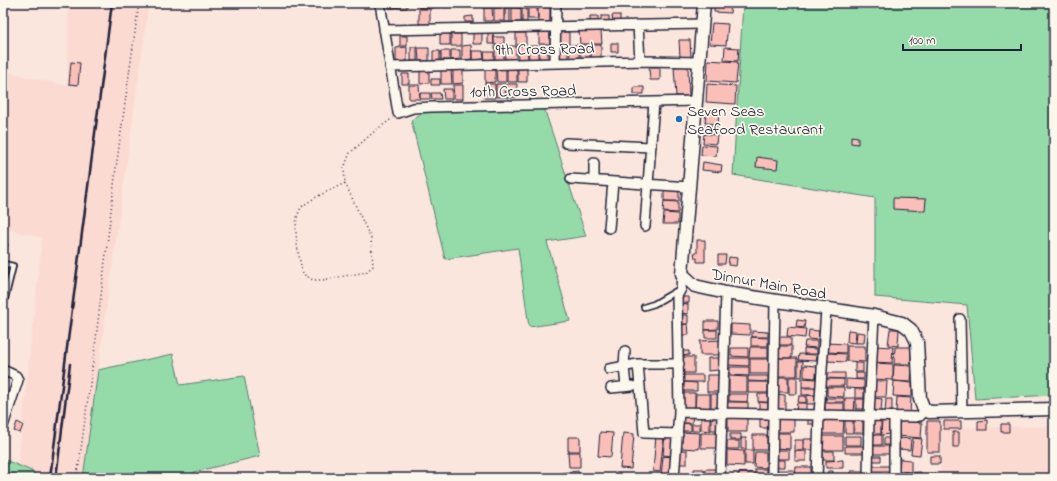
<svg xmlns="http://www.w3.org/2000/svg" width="1057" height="481" font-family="'Indie Flower',sans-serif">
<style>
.built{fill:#fbdad2}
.green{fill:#94dba9;stroke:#5b7e72}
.building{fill:#fbbfb9;stroke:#22223b}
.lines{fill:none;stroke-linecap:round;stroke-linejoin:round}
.service-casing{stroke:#22223b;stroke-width:8}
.minor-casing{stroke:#22223b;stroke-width:12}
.tertiary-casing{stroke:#22223b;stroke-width:15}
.path{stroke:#22223b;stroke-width:1.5;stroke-dasharray:1 3;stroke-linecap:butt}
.service{stroke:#fbf7ec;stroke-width:4.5}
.minor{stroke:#fbf7ec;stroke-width:9}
.tertiary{stroke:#fbf7ec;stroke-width:12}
.rail{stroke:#22223b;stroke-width:2.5}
.poi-dot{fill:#1f6fb2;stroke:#fbf7ec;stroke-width:1.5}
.labels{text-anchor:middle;stroke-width:3.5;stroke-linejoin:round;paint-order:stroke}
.street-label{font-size:16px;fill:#22223b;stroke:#fbf7ec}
.poi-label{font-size:16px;fill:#22223b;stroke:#fbf7ec;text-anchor:start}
</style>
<rect width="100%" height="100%" fill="#fbe6dd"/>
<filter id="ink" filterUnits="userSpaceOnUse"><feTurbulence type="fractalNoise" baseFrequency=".025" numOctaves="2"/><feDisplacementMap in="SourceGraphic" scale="8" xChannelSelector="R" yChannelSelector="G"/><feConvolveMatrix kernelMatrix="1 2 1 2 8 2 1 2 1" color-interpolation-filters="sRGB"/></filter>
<g filter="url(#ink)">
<path class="built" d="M68,3H149L83,478H34V472L18,465L42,238L3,228V71L67,86Z
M1054,426V478H941L940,428Z"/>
<path class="green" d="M743,3H1054V395L975,399L967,305L875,297V198L733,175Z
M544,108L586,236L547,242L570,321L529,327L518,248L445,259L411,120L426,111Z
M173,354L180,385L244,376L260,456L194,472L195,478H83L98,370Z
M3,459L34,472V478H3Z"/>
<path class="building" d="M389,3H396V8H389Z
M397,3H407V8H397Z
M419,3H429V8H419Z
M430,3H440V7L430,8Z
M443,3H450V7H443Z
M452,3H462V7H452Z
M473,3H483V6L474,7Z
M494,3H505V6H494Z
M506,3H516V6H506Z
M518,3H526V7L518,8Z
M528,3H538V6H528Z
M539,3H549V6H539Z
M612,3H620V7H612Z
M660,3H688V5H660Z
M714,3H731L730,13L714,12Z
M550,7V22H538V8Z
M484,8H492L493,21H484Z
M494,8H504V21H494Z
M505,8H510V22H505Z
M512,8H521V22H512Z
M528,8H537L538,19H528Z
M419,9H430V24H419Z
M522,9H527V22H522Z
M612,15H620V21L613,22Z
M473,16V22H465V17Z
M590,16H598V22H590Z
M601,16H609V22H601Z
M712,23L728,24L726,45L710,44Z
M473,31H482V44H473Z
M539,31H550V44H539Z
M579,31H601L602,44H580Z
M440,32H450V45H440Z
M488,32H493L494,44H488Z
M558,32H569V44H558Z
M516,33H526V45H516Z
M451,34H461V46H451Z
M400,36H407V46H400Z
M494,37H504V44L494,45Z
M679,40H690L691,57H680Z
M611,43H618V52H611Z
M471,45L472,59L462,60V46Z
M558,45H568V59H558Z
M569,45H579V58L570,59Z
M580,45H590V58H581Z
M591,45H601V58L591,59Z
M495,46H504V60H495Z
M505,46H516V59H505Z
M517,46H527L528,59H518Z
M528,46H538V59H529Z
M407,47V61L396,62V48Z
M411,47H417V61H411Z
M725,47L739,48L738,61L724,60Z
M418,48H429V61H419Z
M451,50H460V59L451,60Z
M433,51H440V60L433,61Z
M441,51H450V60H441Z
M472,51H483L484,59L472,60Z
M539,51H548V59H539Z
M484,52H494V59L485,60Z
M708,60L738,62L736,83L707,81Z
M71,62L80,63L78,85L69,84Z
M688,66L689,96H676L674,67Z
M527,68V82H518V69Z
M649,68H660V80H650Z
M506,69V82H497L496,70Z
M507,69H517V82H507Z
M441,70H451L452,84H441Z
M453,70H463V83L453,84Z
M485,70H495V82L485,83Z
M420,71H429V83L420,84Z
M402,74H409V84H402Z
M431,79H440V85H431Z
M484,84H495V98H484Z
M496,84H505L506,97H496Z
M507,84H517V97L507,98Z
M707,84L736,86L735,104L706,102Z
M409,85H419L420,99H409Z
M453,85H463V99H454Z
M634,87H644V94H634Z
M443,89H452V99H444Z
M420,93H430V99H420Z
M431,93H440L441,99H432Z
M706,113L719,114L718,124L705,123Z
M705,125L718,126L717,134L704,133Z
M704,134L717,135L716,144L703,143Z
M851,136L858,137V144L851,143Z
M702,145L717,146L716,156L701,155Z
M757,157L778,160L777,169L756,167Z
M703,162L722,165L721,172L702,170Z
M664,190H679V201H664Z
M893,198L926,199L925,211L893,209Z
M664,201L678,202V213L663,212Z
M664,213L678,214V224H663Z
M697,240H705V262H697V258H695L694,253H697Z
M3,243L8,244L6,255L3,254Z
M718,255H726L725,264H718Z
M729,257L737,258L736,266L728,265Z
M3,267L8,268L3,287Z
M683,297H689V303H682Z
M680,303L688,304V314L680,313Z
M680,315H688V324H680Z
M797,320L805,321L804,328L796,327Z
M705,321H718V329L705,330Z
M688,324L689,335H680V325Z
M731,324L750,325V335L731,334Z
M788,327L806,329L805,338L787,336Z
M890,329H899L898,346L888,345Z
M705,330H717V338H705Z
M809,330L819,331L818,340L808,339Z
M848,330L856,331L855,343L847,342Z
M752,331L768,332V337H752Z
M857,332L865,333L864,343H856Z
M751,337L768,338V346H751Z
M778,337H791V345H778Z
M721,340V355H700V341Z
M805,341H817V348L804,347Z
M827,343L846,344V353L827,352Z
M778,346H792V358H778Z
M847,346H865V362L847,361Z
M874,346L893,347L892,363L873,362Z
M750,347H768V358H749Z
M895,347H911V364H894Z
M731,348H748V357L731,356Z
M804,348L817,349V354H804Z
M682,351H689V355L682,356Z
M827,353L846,354V362L827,361Z
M799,354L817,355L816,361L798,360Z
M682,357H694V373H683Z
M708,358H719V370L708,371Z
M729,358H749V366L728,365Z
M778,358H797V376H778Z
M750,359H769V374H750Z
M798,361H803L802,377H798Z
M855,363H863V372H855Z
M874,363L893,364V380L873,379Z
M804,365L817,366L816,378L804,377Z
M894,365L912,366L911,382L893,381Z
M730,367H749V376L730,375Z
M826,373H845V379L826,378Z
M856,373H864V379H856Z
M683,375H703V382H683Z
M707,375H721V392H707Z
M729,376L747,377V392H729Z
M748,376H768V382L748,381Z
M777,377H788V392H777Z
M789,377H797V394H789Z
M802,378L817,379L816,387H802Z
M825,379H844V386H825Z
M846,379L864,380V389L846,388Z
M874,381H887L886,397H874Z
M894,381L912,383V397L893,396Z
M684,382L697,383V391H683Z
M748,382H768V393H748Z
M827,387H844V397L827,396Z
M802,388H816V395H802Z
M855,389H864V398H855Z
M682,393H695V408H682Z
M696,394H710V409L695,408Z
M711,394H719V408H711Z
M729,394H748L747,402L729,401Z
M758,394H768V402H758Z
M776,394L785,395V410H776Z
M807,395L816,396V404H807Z
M799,396H806V403L798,402Z
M897,397L911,398L910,413L896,412Z
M826,398H844V402H826Z
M845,398H855L854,413H845Z
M874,398L882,399L881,413H873Z
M856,399H864V409H856Z
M886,399H892V413H885Z
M727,402H748V411L727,410Z
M759,402L768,403V410H759Z
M797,403H806V412H796Z
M825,403H844V412H825Z
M681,413H693L692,423H681Z
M728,414L747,415V432H728Z
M701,415H710V431L701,430Z
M711,415L719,416V430H711Z
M760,416H768V428H760Z
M777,416H794V432H777Z
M808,418H814V424H808Z
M823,419H844L843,434H822Z
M845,419H853V433H845Z
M854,419H863V433H854Z
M873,419H881V434H873Z
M882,420H891V434L881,435Z
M987,420V430H978V421Z
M900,421L922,423L921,438L898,436Z
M927,421H940V452H927Z
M944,421H961V429H944Z
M17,422L23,425L20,433L14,431Z
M681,423L691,424V431H681Z
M692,424H700V431H692Z
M1001,424H1009V432H1001Z
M600,432L613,433L611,457L598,456Z
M681,432L700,433L699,449L681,448Z
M953,432H959V447H953Z
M623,433L634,434L631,469L620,468Z
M701,433H719L718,448H701Z
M776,433H790V449L776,448Z
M730,434H741V440H730Z
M656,435H664L660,472L653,471Z
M665,435L674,436L672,456L663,455Z
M753,435H767V450H753Z
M873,435H882V445H873Z
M823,436H843V450H823Z
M845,436H861V445H845Z
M568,437H580V451H568Z
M741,438H746V449H741Z
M884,438H890V445H884Z
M899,438L911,439L910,450L898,449Z
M913,438L922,439L920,455L911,454Z
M804,439H814V450H804Z
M795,440H803V451H795Z
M727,441H739V449H727Z
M845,446H864L863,453H845Z
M872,446H891V454H872Z
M680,450H687V464H679Z
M727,450L744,451V466L727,465Z
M745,450H753V464H745Z
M777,450H789V459H777Z
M795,451H806V461H795Z
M823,451H834V460H823Z
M568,452H580V467H569Z
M755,452H766V468L754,467Z
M663,456L671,457L669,478L661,477Z
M873,456H881V461H873Z
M930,456H940V464H930Z
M900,459L911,460V472L899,471Z
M775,460H785V467H775Z
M843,460V468H826V461Z
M872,466H889V471H872Z
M796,467H811V478H795Z
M694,469H704V475H694Z
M705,469H716V476H705Z
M755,469H766V478H755Z
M776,470H794V478H776Z
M578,471L579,478H562L561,473Z
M828,471H833L832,478H827Z
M851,471H863V478H851Z
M872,472H890V478H872Z
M921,472V478H898V473Z
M738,473H753V478H738Z
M922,474H935V478H923Z
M585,475H597V478H585Z
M609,475V478H598L597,476Z
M685,476H700V478H685Z"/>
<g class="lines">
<g class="service-casing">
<path id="service" d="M3,264L13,266L3,307
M644,307L654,304L678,290"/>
</g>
<g class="minor-casing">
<path id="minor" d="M380,3L398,113L413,108L432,107L696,101
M638,25L640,61
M384,30L703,24
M555,63L556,3
M390,67L646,61L699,62
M566,143L651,147
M571,179L689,187
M594,180V163
M645,226L654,102
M609,228L613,182
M960,319L962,412
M625,351L624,367L626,386
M609,369L638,364
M3,370L16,376L18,380L3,426
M611,388L632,386
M679,412L916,417L920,416L926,410
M894,417V478
M678,434L644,433L638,364H679
M674,478L679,412L677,296L681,289L682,274
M720,478L726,293
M772,478L775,302
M817,478L819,415L826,309
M868,478L869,416L874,316"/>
</g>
<g class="tertiary-casing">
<path id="tertiary" d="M704,3L682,274L695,286L726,293L874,316L902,323L911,330L917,342L920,399L923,407L929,412L1054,409"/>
</g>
<path class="path" d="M345,183C331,190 316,196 304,205C289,217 299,258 303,274L313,280H323L366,272L373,266L371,239L345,183L344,168L350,153L376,130L393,118
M77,478L95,347L116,168L139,3"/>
<use href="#service" class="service"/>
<use href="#minor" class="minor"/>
<use href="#tertiary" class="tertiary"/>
<path class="rail" d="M50,478L112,3
M56,478L70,364"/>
</g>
</g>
<circle class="poi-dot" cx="679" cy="119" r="4"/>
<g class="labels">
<g class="street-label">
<text transform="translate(545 48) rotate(-1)" y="6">9th Cross Road</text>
<text transform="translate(523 90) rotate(-1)" y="6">10th Cross Road</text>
<text transform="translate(769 283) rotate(10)" y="6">Dinnur Main Road</text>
</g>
<g class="poi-label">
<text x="687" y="116">Seven Seas<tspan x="687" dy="18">Seafood Restaurant</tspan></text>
</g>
</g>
<rect width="1057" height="481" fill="none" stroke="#fbf7ec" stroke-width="16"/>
<rect x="8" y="8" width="1041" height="465" fill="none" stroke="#22223b" stroke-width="1.5" filter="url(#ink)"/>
<path d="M903 44v6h118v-6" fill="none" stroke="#22223b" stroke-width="2"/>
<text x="909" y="44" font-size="12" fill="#22223b" stroke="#fbf7ec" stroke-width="3" paint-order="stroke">100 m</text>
</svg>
